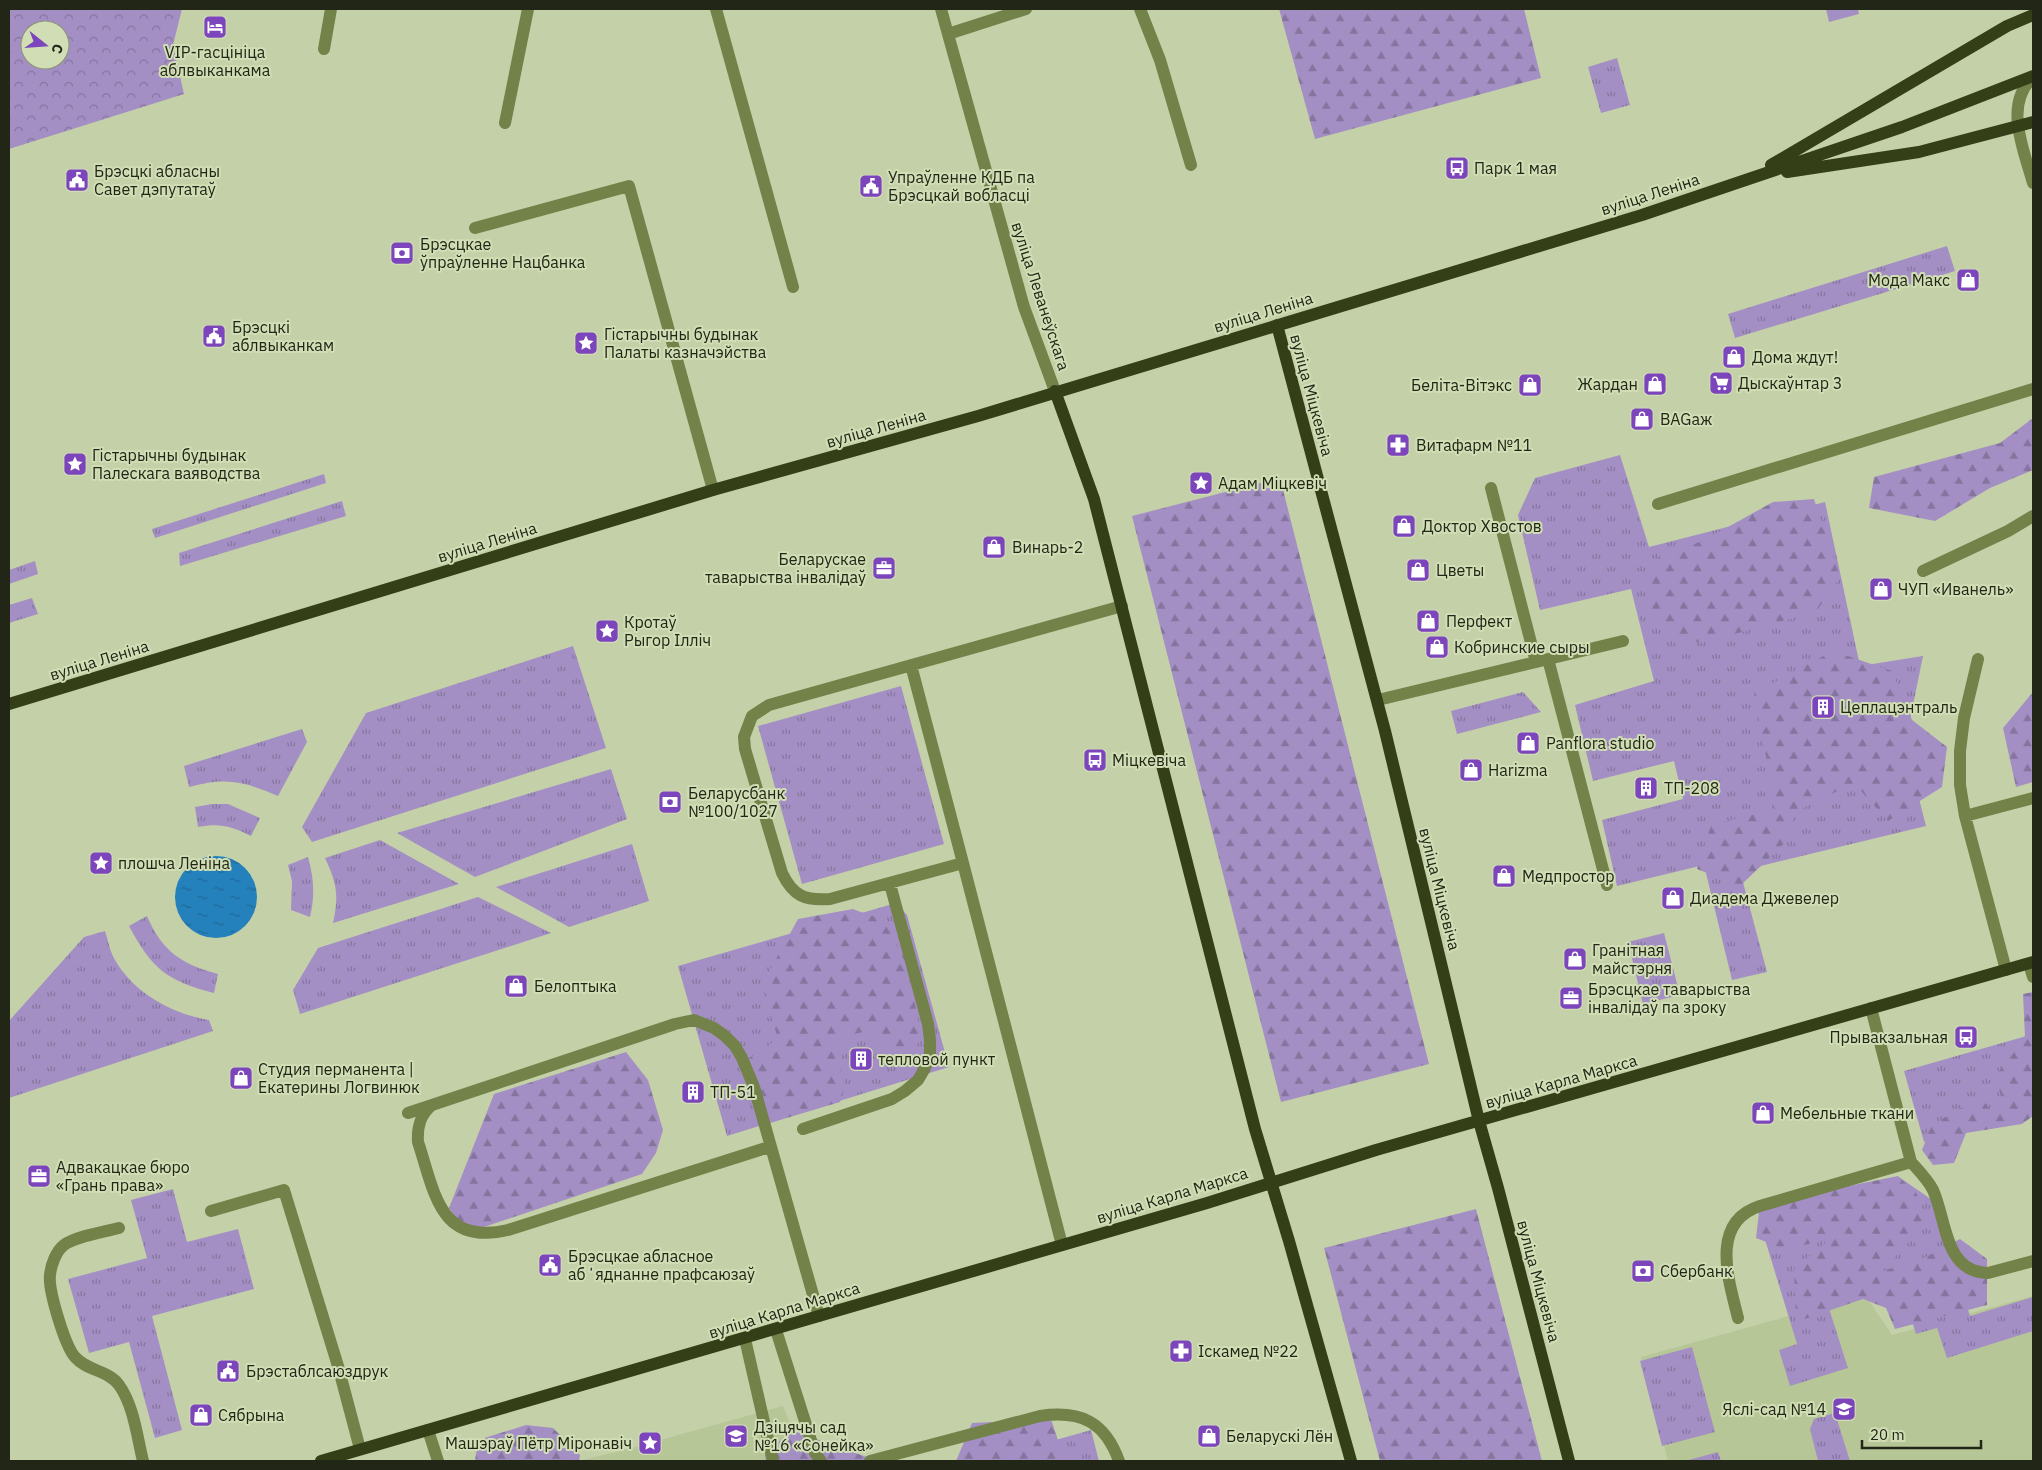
<svg xmlns="http://www.w3.org/2000/svg" width="2042" height="1470" font-family="'IBM Plex Sans',sans-serif">
<style>
.built{fill:#b7c697}
.grass{fill:url(#grass-tufts)}
.forest{fill:url(#forest-firs)}
.park{fill:url(#park-crowns);fill-rule:evenodd}
.water{fill:url(#water-ripples)}
.lines{fill:none;stroke-linecap:round;stroke-linejoin:round}
.minor{stroke:#728249;stroke-width:12}
.major{stroke:#343f17;stroke-width:12}
.labels{text-anchor:middle;stroke-width:4;stroke-linejoin:round;paint-order:stroke}
.poi-label{font-size:16px;fill:#222617;stroke:#d1deb5;text-anchor:start}
.street-label{font-size:16px;fill:#222617;stroke:#d1deb5}
</style>
<defs>
<pattern id="grass-tufts" width="24" height="20" patternUnits="userSpaceOnUse" patternTransform="scale(1.25)"><rect width="24" height="20" fill="#a48fc4"/><path d="M3 7l-1-3M5 7V3M7 7l1-3M15 17l-1-3M17 17v-4M19 17l1-3" fill="none" stroke="#85759e"/></pattern>
<pattern id="forest-firs" width="22" height="20" patternUnits="userSpaceOnUse" patternTransform="scale(1.25)"><rect width="22" height="20" fill="#a48fc4"/><path d="M5 1l3.5 6h-7zM16 11l3.5 6h-7z" fill="#85759e"/></pattern>
<pattern id="park-crowns" width="20" height="18" patternUnits="userSpaceOnUse" patternTransform="scale(1.25)"><rect width="20" height="18" fill="#a48fc4"/><path d="M2 6a3 3 0 1 1 6 0M12 15a3 3 0 1 1 6 0" fill="none" stroke="#85759e"/></pattern>
<pattern id="water-ripples" width="26" height="14" patternUnits="userSpaceOnUse" patternTransform="scale(1.25)"><rect width="26" height="14" fill="#2481bc"/><path d="M2 4q2-2 4 0t4 0M15 11q2-2 4 0t4 0" fill="none" stroke="#1f6998"/></pattern>
</defs>
<rect width="100%" height="100%" fill="#c4d1a8"/>
<path class="built" d="M1865,1295L1892,1335L2033,1296V1461H1668L1641,1357Z
M783,1406L806,1461H578L624,1450Z"/>
<path class="grass" d="M1826,9H1858L1859,14L1829,22Z
M1617,58L1630,105L1601,113L1588,67Z
M1947,246L1955,271L1735,338L1728,314Z
M1620,455L1649,547L1825,502L1860,666L1923,656L1905,744L1926,826L1740,871L1767,972L1732,980L1704,865L1617,886L1602,820L1683,799L1674,761L1593,781L1575,705L1654,681L1631,589L1540,610L1518,515L1535,478Z
M324,474L326,483L155,538L152,529Z
M342,501L346,516L180,566L179,553Z
M35,561L38,574L9,584V570Z
M32,598L38,614L9,623V605Z
M573,646L606,748L312,842L302,827L366,713Z
M901,686L944,844L802,884L758,726Z
M1523,692L1541,712L1457,734L1451,711Z
M302,729L307,742L278,796C242,781 227,777 189,787L184,766Z
M611,769L627,819L475,877L397,833Z
M212,804H228L260,818L251,836C231,826 220,823 198,827L195,807Z
M380,840L459,884L333,923C339,895 337,884 325,858Z
M632,844L649,901L569,927L496,887Z
M308,857C314,878 315,896 310,917L291,910L292,881L288,865Z
M478,897L551,933L300,1014L293,990L318,948Z
M896,903L907,915L949,1067L727,1136L678,966Z
M147,916C162,951 181,964 218,974L214,993C167,981 152,969 129,926Z
M105,931C108,940 110,952 115,960C134,993 172,1014 209,1020L213,1031L9,1098V1021L84,937Z
M1664,933L1680,995L1643,1004L1628,942Z
M2030,1035L2033,1111L1924,1142L1904,1071Z
M1899,1177L1935,1202L1970,1316L2033,1297V1331L1947,1358L1937,1328L1916,1334L1898,1277L1826,1299L1848,1368L1790,1386L1779,1350L1797,1344L1759,1220Z
M173,1189L187,1242L238,1229L254,1289L152,1316L182,1430L155,1438L129,1342L89,1353L68,1279L147,1258L131,1200Z
M1692,1347L1715,1432L1662,1446L1640,1361Z
M1835,1413L1850,1461H1818L1810,1429L1814,1419Z
M1091,1430L1099,1461H982Z
M1718,1452L1721,1461H1685Z"/>
<path class="forest" d="M1279,9H1524L1541,78L1315,139Z
M2033,418V470L1990,488L1935,521L1869,508L1874,477L2000,443Z
M1280,478L1429,1064L1281,1102L1132,516Z
M1814,499L1840,577L1816,612L1701,643L1668,635L1650,611L1649,579L1660,554L1701,542L1773,502Z
M1833,651L1892,671L1912,720L1947,747L1942,787L1888,821L1854,783L1795,812L1788,840L1740,886L1697,869L1711,825L1776,809L1754,693Z
M2033,692V782L2016,787L2003,728Z
M853,909C862,913 878,916 884,923C903,944 920,1013 920,1041L906,1058L889,1050L877,1037L868,1031L845,1036L837,1046L845,1088L840,1102L770,1123L752,1115L744,1074L749,1058L778,1039L762,985L798,919Z
M2033,992V1116L2022,1124L1966,1133L1954,1163L1933,1165L1922,1150L1932,1125L1980,1097L1994,1114L2004,1102L1994,1078L2025,1038L2023,994Z
M626,1052L648,1080L663,1130L656,1153L642,1174L466,1233L449,1208L494,1094Z
M1898,1176L1917,1194L1923,1226L1882,1271L1920,1260L1960,1239L1987,1259V1305L1895,1329L1886,1308L1863,1299L1796,1322L1794,1269L1833,1237L1787,1250L1756,1238L1760,1204Z
M1476,1209L1542,1461H1380L1324,1248Z
M1051,1419L1065,1461H956L972,1423Z
M526,1425L553,1428L580,1455L579,1461H475L478,1440Z
M791,1430L875,1460L910,1461H766L765,1455Z"/>
<path class="park" d="M9,9H182L173,45L184,94L9,149ZM30,30H60V60H30Z"/>
<path class="water" d="M175 897a41 41 0 1 1 82 0a41 41 0 1 1-82 0Z"/>
<g class="lines">
<path class="minor" d="M716,9L793,287
M941,9L1024,307L1055,391
M1140,9L1160,60L1191,165
M948,34L1026,9
M324,49L331,9
M2033,77C2003,105 2024,150 2033,183
M505,123L528,9
M475,228L629,186L713,490
M1491,488L1536,662
M1658,504L2033,389
M1923,571L2008,531L2033,516
M1548,659L1607,885
M1978,659L1964,718L1960,751V785L1965,816L2006,970
M911,665L963,863
M1378,700L1623,641
M1965,816L2033,798
M2029,964L2033,977
M432,1105C420,1115 417,1127 418,1142C435,1193 439,1246 508,1230L769,1147
M408,1113L675,1024L694,1020L714,1028L725,1036L735,1046L742,1058L754,1087L819,1316
M803,1129L892,1099L905,1091L918,1080L925,1068L930,1054V1040L928,1024L890,884
M1911,1162C1919,1171 1928,1180 1933,1190C1947,1221 1944,1272 1988,1273L2033,1261
M211,1211L284,1190L338,1366L360,1449
M119,1228C104,1232 76,1236 64,1245C56,1251 51,1265 50,1275C48,1290 65,1346 75,1357C87,1371 108,1370 119,1385C134,1406 137,1437 143,1461
M1062,1245L963,863L830,899C805,901 793,896 782,873L745,749L744,737L752,716L769,705L1122,606
M1738,1318C1729,1281 1709,1222 1760,1206L1911,1162L1871,1008
M776,1330L815,1453L821,1461
M745,1339L773,1461
M428,1430L438,1461
M870,1461L1040,1416C1081,1410 1105,1422 1119,1461"/>
<path class="major" d="M1771,165L2007,26L2033,15
M1787,172L1919,152L2033,122
M1277,325L1385,731L1479,1121L1498,1188L1569,1461
M1055,391L1094,499L1255,1129L1289,1241L1351,1461
M9,704L713,490L978,416L1642,215L1902,127L2033,76
M321,1461L1207,1203L1376,1150L2033,962"/>
</g>
<defs>
<g id="hotel-square" transform="scale(1.25)"><rect x="-9" y="-9" width="18" height="18" rx="4" fill="#7d45bb" stroke="#d1deb5"/><path d="M-6-4.5h1.5V1H6V5H4.5V3h-9V5H-6ZM-4 0a1.8 1.8 0 1 1 3.6 0ZM.5 0V-2.5h3Q6-2.5 6 0Z" fill="#fff"/></g>
<g id="bus-square" transform="scale(1.25)"><rect x="-9" y="-9" width="18" height="18" rx="4" fill="#7d45bb" stroke="#d1deb5"/><path d="M-5-6H5V4H4V6H2V4H-2V6H-4V4H-5ZM-3.5-4V0h7V-4ZM-3.5 1.2v1.5H-2V1.2ZM2 1.2v1.5H3.5V1.2Z" fill="#fff"/></g>
<g id="civic-square" transform="scale(1.25)"><rect x="-9" y="-9" width="18" height="18" rx="4" fill="#7d45bb" stroke="#d1deb5"/><path d="M-.6-6.5H3V-4.5H.6V-3L4-1V1h2V6H-6V1h2V-1L-.6-3ZM-1.2 2.5V6h2.4V2.5Z" fill="#fff"/></g>
<g id="bank-square" transform="scale(1.25)"><rect x="-9" y="-9" width="18" height="18" rx="4" fill="#7d45bb" stroke="#d1deb5"/><path d="M-6-4H6V4H-6ZM0-2.3a2.3 2.3 0 1 0 0 4.6a2.3 2.3 0 1 0 0-4.6Z" fill="#fff"/></g>
<g id="shop-square" transform="scale(1.25)"><rect x="-9" y="-9" width="18" height="18" rx="4" fill="#7d45bb" stroke="#d1deb5"/><path d="M-5-2.5h2.3a2.7 3.5 0 0 1 5.4 0H5L5.5 6h-11ZM-1.5-2.5h3a1.5 2.3 0 0 0-3 0Z" fill="#fff"/></g>
<g id="sight-square" transform="scale(1.25)"><rect x="-9" y="-9" width="18" height="18" rx="4" fill="#7d45bb" stroke="#d1deb5"/><path d="M0-6L1.8-2.2L6-1.7L2.9 1.2L3.7 5.4L0 3.3L-3.7 5.4L-2.9 1.2L-6-1.7L-1.8-2.2Z" fill="#fff"/></g>
<g id="supermarket-square" transform="scale(1.25)"><rect x="-9" y="-9" width="18" height="18" rx="4" fill="#7d45bb" stroke="#d1deb5"/><path d="M-6-5.5h2.5l.6 2H6L4.5 2H-2.5L-4.4-4H-6ZM-1.5 3.2a1.3 1.3 0 1 0 .1 0ZM3 3.2a1.3 1.3 0 1 0 .1 0Z" fill="#fff"/></g>
<g id="pharmacy-square" transform="scale(1.25)"><rect x="-9" y="-9" width="18" height="18" rx="4" fill="#7d45bb" stroke="#d1deb5"/><path d="M-2-6h4v4h4v4h-4v4h-4v-4h-4v-4h4Z" fill="#fff"/></g>
<g id="office-square" transform="scale(1.25)"><rect x="-9" y="-9" width="18" height="18" rx="4" fill="#7d45bb" stroke="#d1deb5"/><path d="M-6-3h4V-5.5h4V-3h4V5H-6ZM-1-4.5V-3h2v-1.5ZM-6 0V1H6V0Z" fill="#fff"/></g>
<g id="building-square" transform="scale(1.25)"><rect x="-9" y="-9" width="18" height="18" rx="4" fill="#7d45bb" stroke="#d1deb5"/><path d="M-4-6H4V6H1V3H-1V6H-4ZM-2.5-4.3h1.7v1.8h-1.7ZM.8-4.3h1.7v1.8H.8ZM-2.5-1h1.7V.8h-1.7ZM.8-1h1.7V.8H.8Z" fill="#fff"/></g>
<g id="school-square" transform="scale(1.25)"><rect x="-9" y="-9" width="18" height="18" rx="4" fill="#7d45bb" stroke="#d1deb5"/><path d="M0-5L7-2L0 1L-7-2ZM-4 1L0 2.5L4 1V4Q0 6-4 4Z" fill="#fff"/></g>
</defs>
<g fill-rule="evenodd">
<use href="#hotel-square" x="215" y="27"/>
<use href="#bus-square" x="1457" y="168"/>
<use href="#civic-square" x="77" y="180"/>
<use href="#civic-square" x="871" y="186"/>
<use href="#bank-square" x="402" y="253"/>
<use href="#shop-square" x="1968" y="280"/>
<use href="#civic-square" x="214" y="336"/>
<use href="#sight-square" x="586" y="343"/>
<use href="#shop-square" x="1734" y="357"/>
<use href="#supermarket-square" x="1721" y="383"/>
<use href="#shop-square" x="1655" y="384"/>
<use href="#shop-square" x="1530" y="385"/>
<use href="#shop-square" x="1642" y="419"/>
<use href="#pharmacy-square" x="1398" y="445"/>
<use href="#sight-square" x="75" y="464"/>
<use href="#sight-square" x="1201" y="483"/>
<use href="#shop-square" x="1404" y="526"/>
<use href="#shop-square" x="994" y="547"/>
<use href="#office-square" x="884" y="568"/>
<use href="#shop-square" x="1418" y="570"/>
<use href="#shop-square" x="1881" y="589"/>
<use href="#shop-square" x="1428" y="621"/>
<use href="#sight-square" x="607" y="631"/>
<use href="#shop-square" x="1437" y="647"/>
<use href="#building-square" x="1823" y="707"/>
<use href="#shop-square" x="1528" y="743"/>
<use href="#bus-square" x="1095" y="760"/>
<use href="#shop-square" x="1471" y="770"/>
<use href="#building-square" x="1646" y="788"/>
<use href="#bank-square" x="670" y="802"/>
<use href="#sight-square" x="101" y="863"/>
<use href="#shop-square" x="1504" y="876"/>
<use href="#shop-square" x="1673" y="898"/>
<use href="#shop-square" x="1575" y="959"/>
<use href="#shop-square" x="516" y="986"/>
<use href="#office-square" x="1571" y="998"/>
<use href="#bus-square" x="1966" y="1037"/>
<use href="#building-square" x="861" y="1059"/>
<use href="#shop-square" x="241" y="1078"/>
<use href="#building-square" x="693" y="1092"/>
<use href="#shop-square" x="1763" y="1113"/>
<use href="#office-square" x="39" y="1176"/>
<use href="#civic-square" x="550" y="1265"/>
<use href="#bank-square" x="1643" y="1271"/>
<use href="#pharmacy-square" x="1181" y="1351"/>
<use href="#civic-square" x="228" y="1371"/>
<use href="#school-square" x="1844" y="1409"/>
<use href="#shop-square" x="201" y="1415"/>
<use href="#school-square" x="736" y="1436"/>
<use href="#shop-square" x="1209" y="1436"/>
<use href="#sight-square" x="650" y="1443"/>
</g>
<g class="labels">
<g class="poi-label">
<text x="215" y="58" text-anchor="middle">VIP-гасцініца<tspan x="215" dy="18">аблвыканкама</tspan></text>
<text x="1474" y="174">Парк 1 мая</text>
<text x="94" y="177">Брэсцкі абласны<tspan x="94" dy="18">Савет дэпутатаў</tspan></text>
<text x="888" y="183">Упраўленне КДБ па<tspan x="888" dy="18">Брэсцкай вобласці</tspan></text>
<text x="420" y="250">Брэсцкае<tspan x="420" dy="18">ўпраўленне Нацбанка</tspan></text>
<text x="1950" y="286" text-anchor="end">Мода Макс</text>
<text x="232" y="333">Брэсцкі<tspan x="232" dy="18">аблвыканкам</tspan></text>
<text x="604" y="340">Гістарычны будынак<tspan x="604" dy="18">Палаты казначэйства</tspan></text>
<text x="1752" y="363">Дома ждут!</text>
<text x="1738" y="389">Дыскаўнтар 3</text>
<text x="1638" y="390" text-anchor="end">Жардан</text>
<text x="1512" y="391" text-anchor="end">Беліта-Вітэкс</text>
<text x="1660" y="425">BAGаж</text>
<text x="1416" y="451">Витафарм №11</text>
<text x="92" y="461">Гістарычны будынак<tspan x="92" dy="18">Палескага ваяводства</tspan></text>
<text x="1218" y="489">Адам Міцкевіч</text>
<text x="1422" y="532">Доктор Хвостов</text>
<text x="1012" y="553">Винарь-2</text>
<text x="866" y="565" text-anchor="end">Беларускае<tspan x="866" dy="18">таварыства інвалідаў</tspan></text>
<text x="1436" y="576">Цветы</text>
<text x="1898" y="595">ЧУП «Иванель»</text>
<text x="1446" y="627">Перфект</text>
<text x="624" y="628">Кротаў<tspan x="624" dy="18">Рыгор Ілліч</tspan></text>
<text x="1454" y="653">Кобринские сыры</text>
<text x="1840" y="713">Цеплацэнтраль</text>
<text x="1546" y="749">Panflora studio</text>
<text x="1112" y="766">Міцкевіча</text>
<text x="1488" y="776">Harizma</text>
<text x="1664" y="794">ТП-208</text>
<text x="688" y="799">Беларусбанк<tspan x="688" dy="18">№100/1027</tspan></text>
<text x="118" y="869">плошча Леніна</text>
<text x="1522" y="882">Медпростор</text>
<text x="1690" y="904">Диадема Джевелер</text>
<text x="1592" y="956">Гранітная<tspan x="1592" dy="18">майстэрня</tspan></text>
<text x="534" y="992">Белоптыка</text>
<text x="1588" y="995">Брэсцкае таварыства<tspan x="1588" dy="18">інвалідаў па зроку</tspan></text>
<text x="1948" y="1043" text-anchor="end">Прывакзальная</text>
<text x="878" y="1065">тепловой пункт</text>
<text x="258" y="1075">Студия перманента |<tspan x="258" dy="18">Екатерины Логвинюк</tspan></text>
<text x="710" y="1098">ТП-51</text>
<text x="1780" y="1119">Мебельные ткани</text>
<text x="56" y="1173">Адвакацкае бюро<tspan x="56" dy="18">«Грань права»</tspan></text>
<text x="568" y="1262">Брэсцкае абласное<tspan x="568" dy="18">абʼяднанне прафсаюзаў</tspan></text>
<text x="1660" y="1277">Сбербанк</text>
<text x="1198" y="1357">Іскамед №22</text>
<text x="246" y="1377">Брэстаблсаюздрук</text>
<text x="1826" y="1415" text-anchor="end">Яслі-сад №14</text>
<text x="218" y="1421">Сябрына</text>
<text x="754" y="1433">Дзіцячы сад<tspan x="754" dy="18">№16 «Сонейка»</tspan></text>
<text x="1226" y="1442">Беларускi Лён</text>
<text x="632" y="1449" text-anchor="end">Машэраў Пётр Міронавіч</text>
</g>
<g class="street-label">
<text transform="translate(1650 194) rotate(-18)" y="6">вуліца Леніна</text>
<text transform="translate(1041 296) rotate(72)" y="6">вуліца Леванеўскага</text>
<text transform="translate(1263 312) rotate(-17)" y="6">вуліца Леніна</text>
<text transform="translate(1312 395) rotate(75)" y="6">вуліца Міцкевіча</text>
<text transform="translate(876 428) rotate(-16)" y="6">вуліца Леніна</text>
<text transform="translate(487 542) rotate(-17)" y="6">вуліца Леніна</text>
<text transform="translate(99 660) rotate(-17)" y="6">вуліца Леніна</text>
<text transform="translate(1440 889) rotate(76)" y="6">вуліца Міцкевіча</text>
<text transform="translate(1561 1081) rotate(-16)" y="6">вуліца Карла Маркса</text>
<text transform="translate(1172 1195) rotate(-17)" y="6">вуліца Карла Маркса</text>
<text transform="translate(1539 1281) rotate(75)" y="6">вуліца Міцкевіча</text>
<text transform="translate(784 1310) rotate(-17)" y="6">вуліца Карла Маркса</text>
</g>
</g>
<rect width="2042" height="1470" fill="none" stroke="#222617" stroke-width="20"/>
<g transform="translate(45 45) rotate(107)"><circle r="24" fill="#d1deb5" stroke="#8b9476"/>
<path d="M0-4L9 19L0 12L-9 19Z" fill="#7d45bb"/>
<text y="-8" font-size="14" font-weight="bold" text-anchor="middle" fill="#222617">С</text>
</g>
<path d="M1862 1440v8h119v-8" fill="none" stroke="#222617" stroke-width="2.5"/>
<text x="1870" y="1440" font-size="15" fill="#222617" stroke="#d1deb5" stroke-width="4" paint-order="stroke">20 m</text>
</svg>
